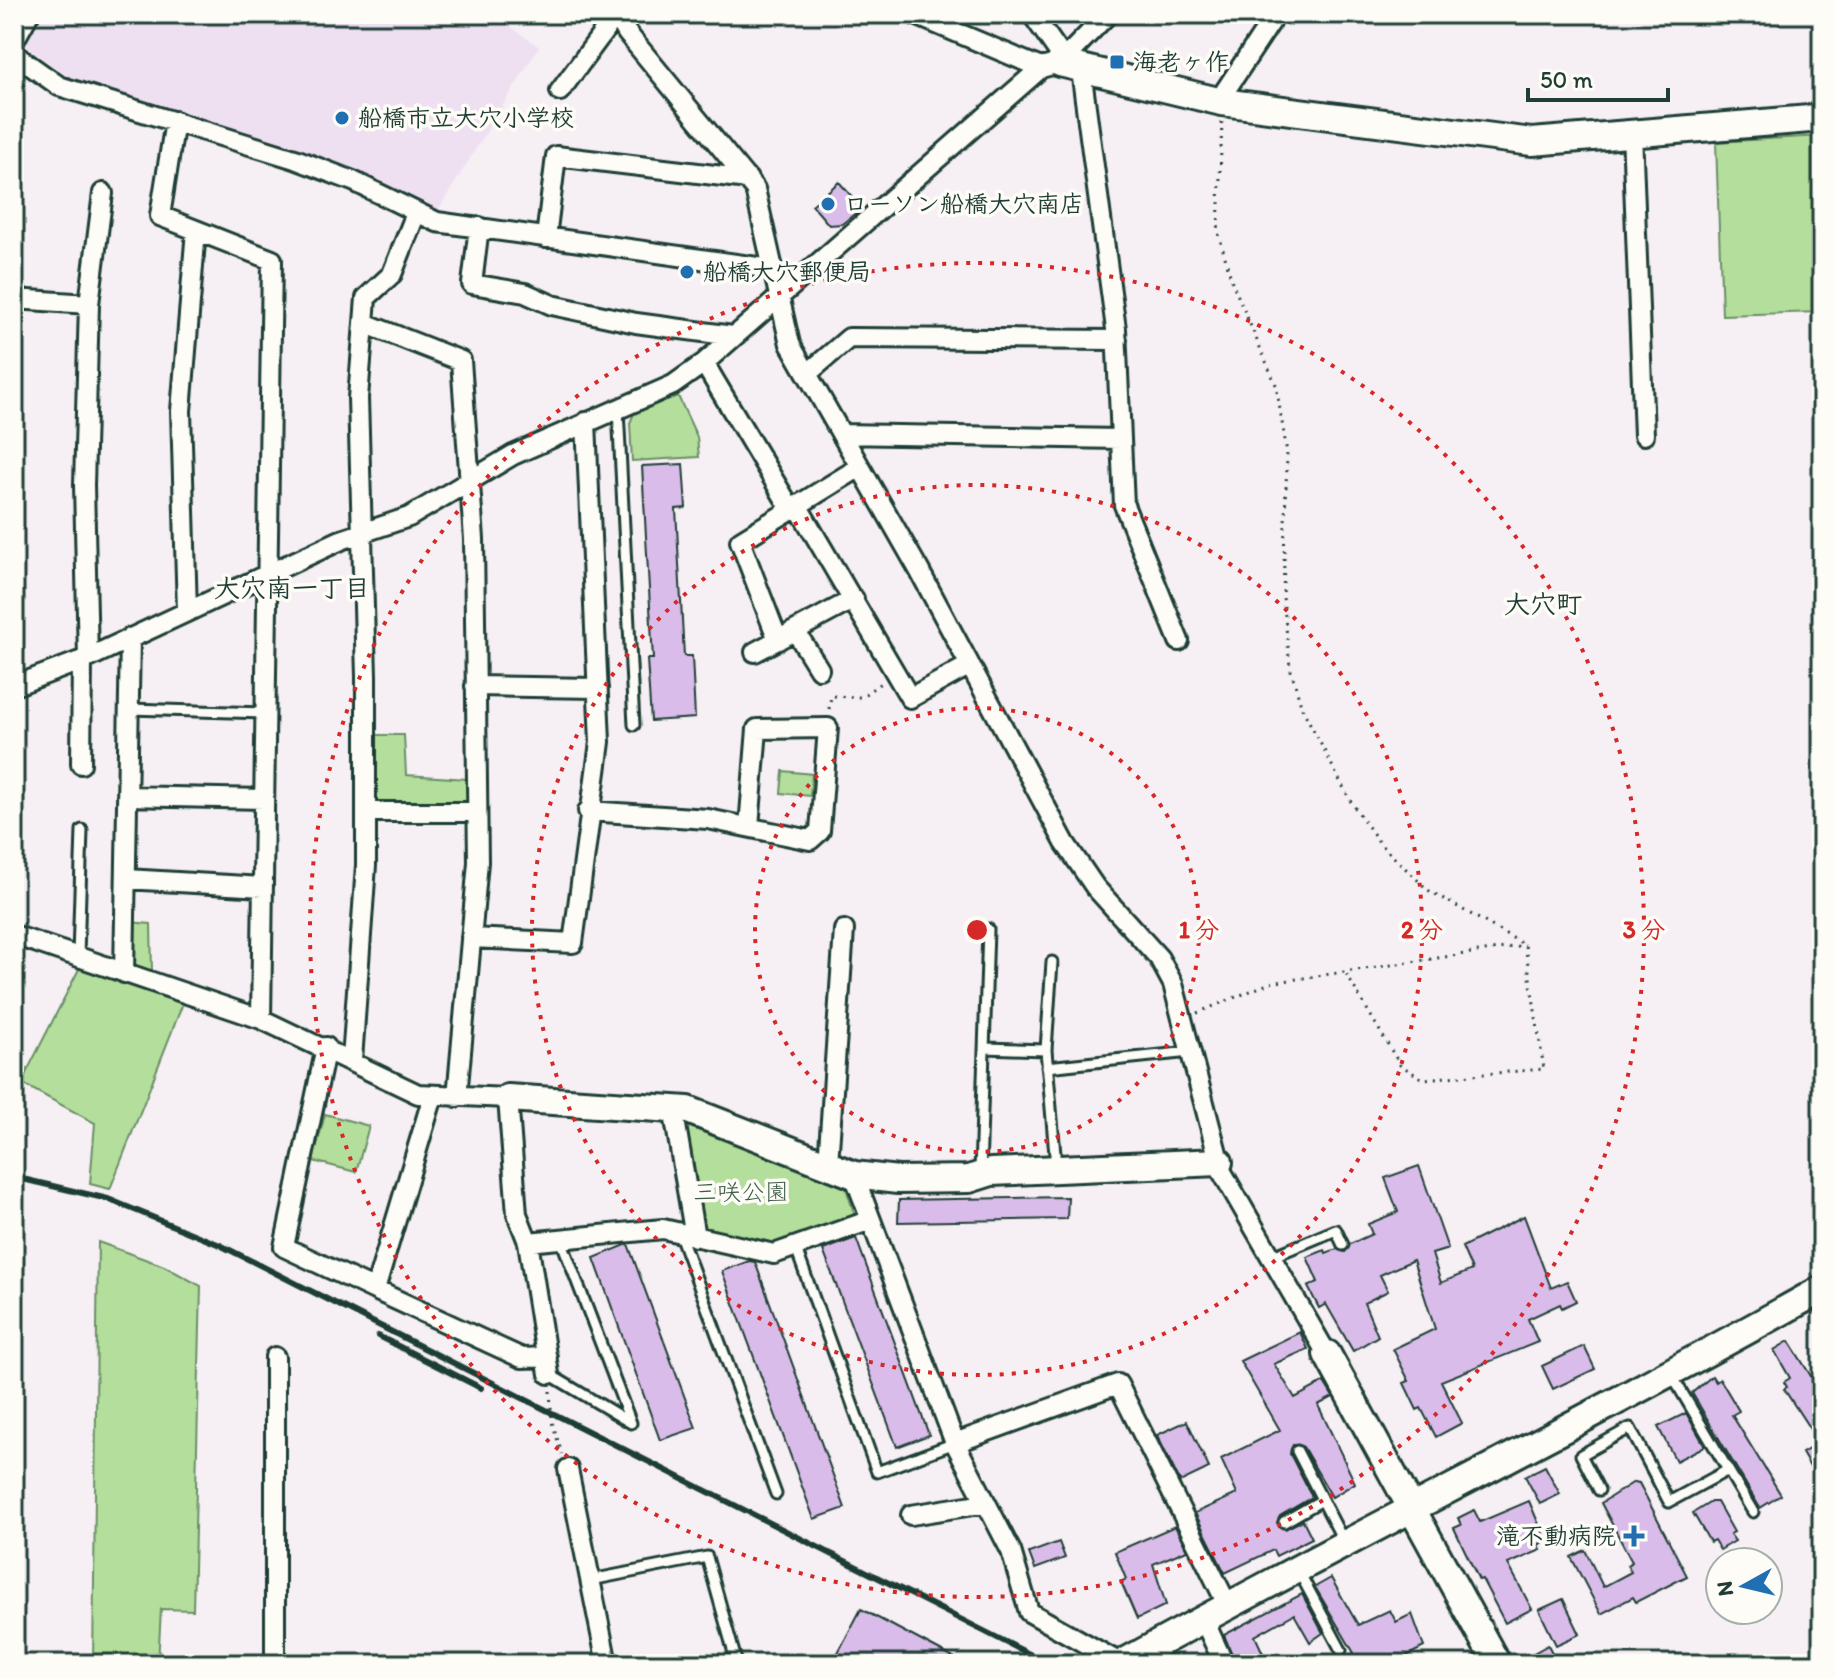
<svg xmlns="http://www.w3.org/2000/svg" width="1836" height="1678" font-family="Itim,'Klee One',sans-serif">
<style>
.built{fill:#eee0f1}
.green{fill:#b4de9b;stroke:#6a8e68;stroke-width:2}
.building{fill:#dabcea;stroke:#1f3d34;stroke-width:2}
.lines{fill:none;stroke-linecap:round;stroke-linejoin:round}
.lane-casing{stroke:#1f3d34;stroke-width:15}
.street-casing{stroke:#1f3d34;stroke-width:24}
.secondary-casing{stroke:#1f3d34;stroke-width:32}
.path{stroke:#1f3d34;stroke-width:3;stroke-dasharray:2 6;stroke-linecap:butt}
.lane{stroke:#fdfcf7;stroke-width:9}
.street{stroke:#fdfcf7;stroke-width:18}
.secondary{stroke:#fdfcf7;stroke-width:26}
.rail{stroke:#1f3d34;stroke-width:6}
.ring{fill:none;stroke:#d62828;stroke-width:4;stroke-dasharray:4 8}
.poi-dot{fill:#1f6fb2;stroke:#fdfcf7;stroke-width:3}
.labels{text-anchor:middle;stroke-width:7;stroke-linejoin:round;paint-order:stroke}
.poi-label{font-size:24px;font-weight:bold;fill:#1f3d34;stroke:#fdfcf7;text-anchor:start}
.park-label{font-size:24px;fill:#3d5d49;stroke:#fdfcf7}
.neighbourhood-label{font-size:26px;font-weight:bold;fill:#1f3d34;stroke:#fdfcf7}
.centre{fill:#d62828;stroke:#fdfcf7;stroke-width:4}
.ring-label{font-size:24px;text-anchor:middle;font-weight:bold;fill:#d62828;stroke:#fdfcf7;stroke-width:7;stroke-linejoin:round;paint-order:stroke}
</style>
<rect width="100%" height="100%" fill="#f6eff4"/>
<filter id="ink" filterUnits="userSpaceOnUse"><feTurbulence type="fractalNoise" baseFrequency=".0125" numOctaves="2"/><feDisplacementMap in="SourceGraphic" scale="16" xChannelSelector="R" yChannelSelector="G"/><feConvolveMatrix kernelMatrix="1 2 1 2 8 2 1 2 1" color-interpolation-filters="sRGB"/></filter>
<g filter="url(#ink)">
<path class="built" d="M39,14H493L539,47L435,215L81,86L24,45L26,33Z"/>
<path class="green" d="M1822,136V312L1722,315L1716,142Z
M678,396L697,437L699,457L632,461L630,423L635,411Z
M372,735H404L406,775L468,779L469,800L463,807L379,808L373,801Z
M783,771L812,774L810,796L781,793Z
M129,922L151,924L152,972L135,969L131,958Z
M80,967L183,1003L110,1189L90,1184L95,1123L21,1083Z
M325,1114L369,1126L356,1172L313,1161Z
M688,1125L845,1185L854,1213L850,1219L777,1247L701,1233L683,1130Z
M98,1242L164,1266L201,1286L193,1610L161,1609L158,1664H93Z"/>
<path class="building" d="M839,182L862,208L842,224L829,225L812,205Z
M683,464L686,508L676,509L684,656H692L695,718L651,721L647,659H653L642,466Z
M1419,1166L1448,1249L1432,1254L1441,1283L1472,1270L1462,1247L1524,1216L1551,1288L1567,1281L1576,1301L1562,1308L1560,1304L1528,1319L1538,1342L1441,1381L1462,1423L1436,1437L1421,1408L1417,1410L1404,1383L1409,1381L1393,1349L1435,1329L1413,1260L1380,1275L1388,1291L1364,1303L1378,1336L1353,1351L1326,1304L1319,1308L1308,1287L1318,1282L1307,1257L1325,1250L1326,1253L1337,1249L1345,1252L1350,1244L1372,1234L1368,1224L1398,1212L1385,1178Z
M1068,1197L1067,1219L898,1222L899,1200Z
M856,1238L929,1435L897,1447L823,1250Z
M628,1244L696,1428L660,1440L594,1258Z
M749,1261L755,1262L845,1508L814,1519L722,1271Z
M1300,1332L1308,1349L1274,1364L1295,1398L1324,1382L1333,1397L1318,1405L1355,1483L1332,1497L1303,1447L1293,1445L1290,1454L1312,1497L1280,1516L1277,1523L1285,1529L1303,1520L1312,1538L1276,1556L1273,1550L1225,1573L1195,1513L1237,1494L1221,1459L1280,1430L1240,1361Z
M1789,1341L1816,1384L1822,1380V1488L1802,1453L1819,1443L1784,1389L1787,1387L1784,1382L1790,1378L1774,1350Z
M1584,1346L1595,1369L1553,1389L1542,1366Z
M1712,1376L1716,1382L1720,1379L1739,1411L1732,1415L1781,1495L1760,1508L1692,1393Z
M1686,1413L1705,1446L1676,1461L1658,1427Z
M1187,1421L1209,1468L1180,1482L1157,1435Z
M1545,1466L1560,1494L1540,1504L1525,1476Z
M1634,1482L1639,1483L1687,1576L1636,1602L1633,1597L1601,1614L1571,1557L1585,1550L1603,1587L1631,1572L1627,1565L1632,1562L1601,1503Z
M1529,1501L1546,1541L1538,1545L1541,1550L1508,1564L1532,1609L1505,1623L1482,1579L1479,1580L1454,1528L1461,1525L1458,1518L1474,1510L1480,1522Z
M1711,1502H1717L1734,1532L1730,1534L1735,1541L1720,1550L1714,1540L1710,1542L1693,1513Z
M1175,1526L1187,1550L1153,1564L1166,1605L1137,1619L1121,1582L1126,1579L1115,1552Z
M1059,1542L1065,1558L1035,1569L1029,1553Z
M1331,1578L1358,1625L1390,1610L1396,1622L1412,1614L1424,1647L1391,1664H1336L1354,1653L1315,1587Z
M1302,1594L1323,1633L1310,1642L1294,1614L1255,1636L1268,1664H1236L1224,1635Z
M1563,1599L1580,1634L1556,1645L1539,1610Z
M861,1609L965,1664H832Z
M1548,1645L1558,1664H1514Z"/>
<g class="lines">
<g class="lane-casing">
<path id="lane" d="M618,409L634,725
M129,709L265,713
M78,956L82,830
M1052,962L1046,1050L1056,1166
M985,1048L1046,1050
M1047,1067L1190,1052
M980,1172L988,929
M679,1232L776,1494
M795,1246L877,1472L955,1443
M1271,1257L1336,1230L1343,1245
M549,1374L631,1423L560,1237
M1671,1374L1753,1512
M1297,1451L1343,1540
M1599,1490L1581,1455L1630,1428L1669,1502L1728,1470
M1284,1522L1322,1500
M1299,1572L1341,1650
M591,1580L707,1557L737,1664"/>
</g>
<g class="street-casing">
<path id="street" d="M616,14L627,33L755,189L790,344L919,570L1065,843L1095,887L1159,958L1173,984L1222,1172L1327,1354
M913,14L1041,68
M1032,14L1058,51L1060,63
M14,41L29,14
M14,54L59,86L295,159L353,181L437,222L772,269
M1081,70L1116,329L1124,505L1179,641
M560,91L616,15
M1222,102L1225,91L1276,14
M175,121L160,216L272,260L261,1019
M1632,132L1644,435
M479,227L472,284L525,293L552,305L636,323L733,336
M546,238L556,156L748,179
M14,299L89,304
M364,323L461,361L474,539L478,862L457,1097
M704,363L791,509
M807,374L849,338L1117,340
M841,434L1121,439
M797,505L910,698L968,666
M187,611L181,411L196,230
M796,632L819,669
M778,640L740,541L860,467
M755,652L854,599
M88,658L84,485L89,304L103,193
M14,686L88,658L341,540L409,517L513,455L673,385L704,363L1041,68L1060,63L1108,14
M475,686L598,688
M81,764L82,660
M127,796L264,799
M588,811L708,819L810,840L820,831L828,728L757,729L749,827
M367,812H477
M126,879L263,887
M14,935L261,1019L418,1094L508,1098L517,1214L528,1242L549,1374
M471,938L573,943L600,742L586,422
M124,973L130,638
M326,1047L284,1247L375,1290L433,1096
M352,1060L366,865V676L358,398L366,298L392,274L416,213
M673,1108L695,1237
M828,1164L844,930
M854,1175L955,1443L1011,1551L1029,1612L1122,1664
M528,1242L663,1229L774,1254L871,1220
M375,1290L522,1358L547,1357
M275,1357V1664
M955,1443L1118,1384L1228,1606
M568,1469L607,1664
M911,1515L986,1503
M1203,1618L1224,1664"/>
</g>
<g class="secondary-casing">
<path id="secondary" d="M1060,63L1222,102L1532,142L1822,118
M508,1098L688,1110L854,1175L898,1180L969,1179L991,1172L1219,1162
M1327,1354L1497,1664
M1121,1664C1353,1536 1591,1419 1822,1289"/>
</g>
<path class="path" d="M1222,122L1218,232L1232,282L1276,385L1287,453L1283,597L1290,667L1302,708L1351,802L1381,845L1428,890L1525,945L1544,1069L1423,1079L1400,1065L1345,972
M829,709L831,696L861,697L882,682
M1197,1013L1270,983L1525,945
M550,1391L552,1422L562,1454"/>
<use href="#lane" class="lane"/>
<use href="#street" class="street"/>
<use href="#secondary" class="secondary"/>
<path class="rail" d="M14,1177L108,1199L220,1245L1049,1664
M378,1336L481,1388"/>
</g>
</g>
<g class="ring">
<circle cx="977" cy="930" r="222"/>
<circle cx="977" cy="930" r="445"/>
<circle cx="977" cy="930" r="667"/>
</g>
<g class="poi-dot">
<rect x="1109" y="54" width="16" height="16" rx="4"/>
<circle cx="342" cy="118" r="8"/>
<circle cx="828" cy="204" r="8"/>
<circle cx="687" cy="272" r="8"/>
<path d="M1630 1524h8v8h8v8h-8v8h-8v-8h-8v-8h8z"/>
</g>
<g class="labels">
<g class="poi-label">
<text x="1133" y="70">海老ヶ作</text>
<text x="358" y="126">船橋市立大穴小学校</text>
<text x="844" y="212">ローソン船橋大穴南店</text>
<text x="703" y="280">船橋大穴郵便局</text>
<text x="1616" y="1544" text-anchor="end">滝不動病院</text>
</g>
<g class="park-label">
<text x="741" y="1200">三咲公園</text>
</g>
<g class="neighbourhood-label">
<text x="292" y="597">大穴南一丁目</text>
<text x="1543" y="613">大穴町</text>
</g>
</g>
<circle cx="977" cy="930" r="12" class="centre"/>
<g class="ring-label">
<text x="1199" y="938">1 分</text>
<text x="1422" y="938">2 分</text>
<text x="1644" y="938">3 分</text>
</g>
<rect width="1836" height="1678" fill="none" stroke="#fdfcf7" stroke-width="48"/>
<rect x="24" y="24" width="1788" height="1630" fill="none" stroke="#1f3d34" stroke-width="3" filter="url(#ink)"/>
<g transform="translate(1744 1586) rotate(262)"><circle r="38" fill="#fdfcf7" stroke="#a4b0a9" stroke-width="2"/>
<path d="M0-6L14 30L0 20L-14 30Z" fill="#1f6fb2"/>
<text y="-12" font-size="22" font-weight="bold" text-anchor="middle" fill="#1f3d34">N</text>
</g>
<path d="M1528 88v12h140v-12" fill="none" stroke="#1f3d34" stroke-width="4"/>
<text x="1540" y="88" font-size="24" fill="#1f3d34" stroke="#fdfcf7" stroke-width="6" paint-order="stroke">50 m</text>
</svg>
